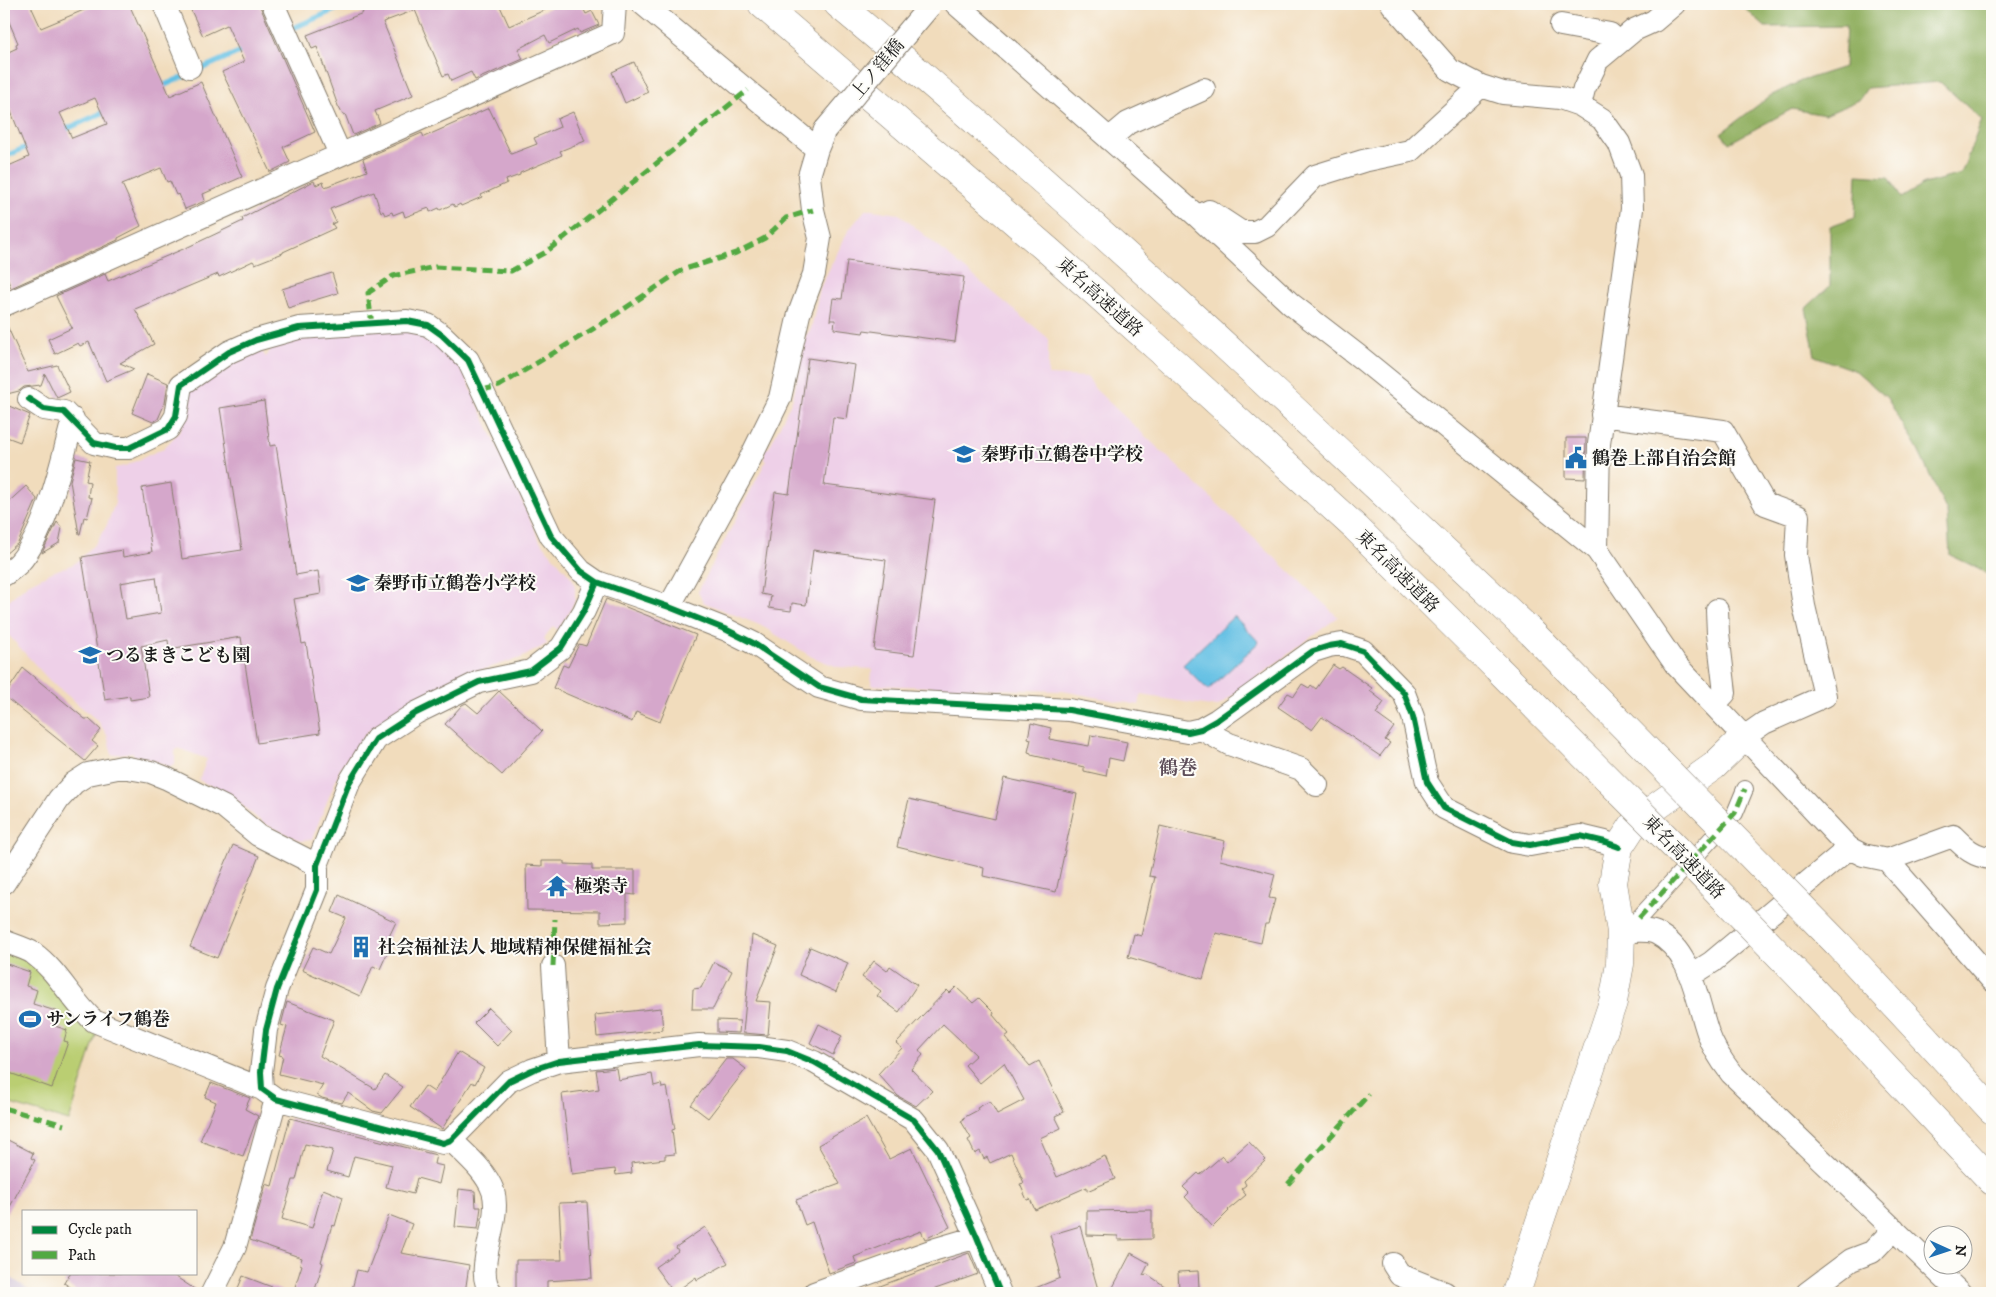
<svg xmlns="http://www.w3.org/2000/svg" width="1996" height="1297" font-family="'IM FELL DW Pica','Noto Serif JP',serif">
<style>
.built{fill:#eed0e8}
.industrial{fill:#ccbed4}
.green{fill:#bace72;stroke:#6b7547}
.forest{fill:#93b164;stroke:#586640}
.water{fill:#66c1e4;stroke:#416e80}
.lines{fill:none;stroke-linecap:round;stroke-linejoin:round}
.stream{stroke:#66c1e4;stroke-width:5.5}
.building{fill:#d5a7cb;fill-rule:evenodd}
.pedestrian-casing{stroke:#867c6c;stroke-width:18}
.minor-casing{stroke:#867c6c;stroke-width:24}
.tertiary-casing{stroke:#867c6c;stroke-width:29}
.motorway-casing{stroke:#867c6c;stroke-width:29}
.pedestrian{stroke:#fff;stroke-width:16}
.minor{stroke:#fff;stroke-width:22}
.tertiary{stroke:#fff;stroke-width:28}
.motorway{stroke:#fff;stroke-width:28}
.rail{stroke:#1c1c1c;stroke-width:4}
.minor-bridge-casing{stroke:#867c6c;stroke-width:24;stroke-linecap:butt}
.motorway-bridge-casing{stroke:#867c6c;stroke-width:29;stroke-linecap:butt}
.minor-bridge{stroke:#fff;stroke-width:22}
.motorway-bridge{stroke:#fff;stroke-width:28}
.quiet{stroke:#52a943;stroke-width:5;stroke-dasharray:10 5;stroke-linecap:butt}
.cycleway-casing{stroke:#fdfcf7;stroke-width:9}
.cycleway{stroke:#00873e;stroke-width:6}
.labels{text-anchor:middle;stroke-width:4;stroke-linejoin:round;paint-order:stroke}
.street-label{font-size:18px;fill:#1c1c1c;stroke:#fdfcf7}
.poi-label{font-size:18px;font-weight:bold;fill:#1c1c1c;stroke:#fdfcf7;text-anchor:start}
.neighbourhood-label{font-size:19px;font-weight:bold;fill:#5d4d59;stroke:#fdfcf7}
</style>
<rect width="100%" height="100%" fill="#fdfcf7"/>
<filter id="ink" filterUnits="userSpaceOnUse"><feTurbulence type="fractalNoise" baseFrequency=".02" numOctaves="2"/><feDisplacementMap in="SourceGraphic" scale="10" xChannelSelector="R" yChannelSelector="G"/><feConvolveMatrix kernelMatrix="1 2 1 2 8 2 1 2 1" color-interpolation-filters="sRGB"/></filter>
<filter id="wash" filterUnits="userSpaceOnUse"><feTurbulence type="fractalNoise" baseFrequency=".0096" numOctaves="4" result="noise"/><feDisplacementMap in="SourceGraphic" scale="20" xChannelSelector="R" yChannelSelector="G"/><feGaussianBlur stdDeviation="1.12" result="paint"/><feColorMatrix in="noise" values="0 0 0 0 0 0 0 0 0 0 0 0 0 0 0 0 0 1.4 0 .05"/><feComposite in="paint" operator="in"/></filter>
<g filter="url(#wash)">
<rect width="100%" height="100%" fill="#f1dcbc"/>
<path class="built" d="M866,209L899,214L1048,338V375L1088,377L1095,389L1338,617L1217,707L1141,695L1139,705L1063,691L871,685L872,669L838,667L812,657L762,626L703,602L698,592L766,461L764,460L765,448H769L793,398L806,335L811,329L820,288L848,231Z
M408,327L430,335L458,360L540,541L572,578L575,587V600L571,609L558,630L553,626L544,638L547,644L521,658L471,673L400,710L367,732L341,767L312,839L301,841L263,823L231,796L199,780L207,759L178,748L175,751V763L169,767L144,757L134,756L133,752L112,755L107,735L98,721L49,680L4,630V604L28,584L52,572L74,564L95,544L106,527L115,503V468L125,466L164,448L180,431L187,407L188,390L257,345L266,357L275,343L300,334Z"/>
<path class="industrial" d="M4,1273L34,1293H4Z"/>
<path class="green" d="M4,951L33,964L98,1029L69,1121L4,1102Z"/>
<path class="forest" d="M1740,4H1992V575L1950,555L1947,512L1918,450L1887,398L1856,371L1815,356L1806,308L1830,286V226L1855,217L1857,175L1889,177L1901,198L1924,184L1961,174L1982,120L1940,82L1867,88L1859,100L1825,115L1792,109L1729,143L1721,133L1770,96L1801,81L1844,67L1846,26L1765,27Z"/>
<path class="water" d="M1234,616L1259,642L1208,690L1183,665Z"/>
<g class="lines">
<path class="stream" d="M291,29L348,4
M158,88L246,49
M62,131L109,110
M4,157L31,145"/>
</g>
<g id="blocks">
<path class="building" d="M17,4H30L41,28L98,4H129L170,96L201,82L242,177L203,194L205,201L185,209L179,194L176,195L170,181L167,182L161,168L122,184L141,226L118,238V240L11,288L4,271V168L29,157L4,94V54L17,48L16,44L18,43L4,10ZM95,98L107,124L72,138L60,113Z
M188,4H259L315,132L283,147L290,162L270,172L222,72L244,62L227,25L203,36Z
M368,4H499L509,26L558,4H581L586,14L592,11L599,25L580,33L578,29L549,43L545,35L518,49L523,59L475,80L471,72L451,81L448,74L443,76L415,10L383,22L413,95L375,111L380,123L353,135L345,114L343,115L338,106L317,47L312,49L307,35L363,13L362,11L370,8Z
M634,62L648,92L625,103L612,72Z
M489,108L511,154L537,144L534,138L560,127L557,119L573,112L585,141L560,151L562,155L520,173V175L506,180L507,183L481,195L482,197L461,206L460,204L455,207L453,204L440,210L439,208L430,212L429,208L405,217L403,211L393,215L392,212L385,215L383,211L381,212L374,192L330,209L336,222L332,224L335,228L283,252V253L255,264L253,261L219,277L218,274L135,309L154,344L120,363L134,369L106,381L89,342L80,346L78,343L55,354L48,339L72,328L56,296L105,274L108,281L188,247L243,221L242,218L314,181L316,185L323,182L325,187L367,171L363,159L422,133L424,137L426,136Z
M847,261L964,277L955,342L864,330L863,333L834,329L835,320H830L833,298L842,299Z
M332,273L338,293L288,308L282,289Z
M4,319L28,372L57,365L70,392L57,398L45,374L41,385L24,387L19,391L7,394L4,385Z
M808,358L855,365L847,419L833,417L824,485L935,500L914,655L874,650L886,560L813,550L806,605L792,603L791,611L769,608L771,596L761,594L775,492L789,494Z
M147,374L168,383L165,403L158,419L153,422L132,413Z
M264,401L270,446L276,445L296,575L318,571L321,594L294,599L302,644L306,643L320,733L257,743L241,637L169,649L168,640L141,646L149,697L130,700V696L105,700L82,557L122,550L123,557L152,552L142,488L171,483L182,559L242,550L220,408ZM156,577L161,613L126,619L120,583Z
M9,406L30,415L20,442L4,436V421Z
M1566,438H1586L1585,479L1566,478Z
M76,458L90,461L86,481L90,482L88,497L92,498L87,518L84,517L80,534H79L70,481Z
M26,486L37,499L18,543L4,555V506Z
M57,522L62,528L59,543L42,553Z
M606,599L696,635L660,722L636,712L632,722L553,688L563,665L568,667L579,644L586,646Z
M1333,665L1339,669L1342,667L1372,688L1370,691L1384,702L1376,714L1394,727L1385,740L1390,743L1380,756L1322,717L1312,730L1278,707L1288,693L1294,696L1302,684L1309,688L1311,685L1316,689Z
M23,668L85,719H89L101,730L92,741L98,746L85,761L4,696Z
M499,691L542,731L502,775L445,724L462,705L466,703L478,713Z
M1031,723L1051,728L1049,739L1089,746L1091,735L1127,742L1123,761L1109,758L1106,776L1084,771V767L1031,755V753L1028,752L1031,739L1028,738Z
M1004,778L1077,794L1056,892L983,876L984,868L897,847L909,799L995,819Z
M1160,826L1225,841L1220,860L1275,874L1269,898L1275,899L1268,924H1265L1261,943L1216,933L1203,979L1128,957L1134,934L1141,936L1155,877L1149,876Z
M233,845L259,856L217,958L190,947Z
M542,861H564V864L592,865V870H635V895L627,894V922L600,923V911L527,910L526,865L542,866Z
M339,895L396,922L385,945L390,947L380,969L373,966L360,996L302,970L313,947L329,954L346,918L332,912Z
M752,935L778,946L756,1001L771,1002L768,1035L743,1033Z
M810,947L848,963L836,992L799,975Z
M874,961L887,971L890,966L917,985L899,1012L877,996L881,991L862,977Z
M714,962L732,971L713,1009H692L693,989L701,988Z
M4,963L30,972L26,986L37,990L33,1004L59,1012L55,1026L67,1030L64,1041L68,1042L52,1088L4,1071Z
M956,987L973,1003L979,998L994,1013L993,1015L1009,1034L1005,1037L1030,1066L1039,1061L1064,1112L1055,1116L1061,1128L1040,1138L1057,1177L1105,1156L1115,1179L1087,1191V1187L1035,1210L1030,1199L1027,1200L1020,1184L1024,1183L1011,1153L990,1163L987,1157L984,1159L980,1151L975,1154L968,1140L971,1138L961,1121L964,1119L963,1118L978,1110L977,1108L990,1101L997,1114L1024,1100L1004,1063L980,1083L965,1065L976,1055L943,1024L919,1050L923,1055L911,1069L932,1091L916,1106L898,1096L878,1074L902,1048L896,1043L947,990L950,993Z
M287,1002L334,1020L320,1056L375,1089L385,1075L403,1087L382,1113L373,1111L348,1093L342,1103L322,1098L317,1095L323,1085L279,1074L283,1056L279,1055L287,1027L281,1025Z
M489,1008L512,1030L497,1046L474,1023Z
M661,1008L663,1030L597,1037L595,1015Z
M717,1020L740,1021L739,1033L717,1032Z
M819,1024L842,1036L833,1055L810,1043Z
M458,1052L484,1068L475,1084L472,1082L442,1129L410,1107L425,1086L434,1092Z
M726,1059H733L746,1069L708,1118L691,1105Z
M616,1068L618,1080L652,1074L654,1086L661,1084L662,1088L667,1087L675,1129L672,1130L675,1154L665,1155V1159L631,1163L632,1173L616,1175L615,1169L572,1174L562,1094L599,1089L596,1070Z
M211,1083L250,1098L245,1109L258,1116L243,1156L200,1141L216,1102L205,1097Z
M290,1118L436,1155L434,1164L443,1166L439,1184L417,1178L413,1194L386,1187L392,1165L354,1156L348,1177L327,1171L333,1150L305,1144L296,1180H293L282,1219L312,1228L323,1189L343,1197L335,1226L332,1225L321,1262L323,1263L314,1293H293L302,1265L300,1264L302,1258L250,1240L266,1184L272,1186Z
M866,1118L889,1159L912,1148L950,1227L925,1239L921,1231L854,1257L856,1263L829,1273L812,1222L805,1225L796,1200L840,1184L818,1145Z
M4,1138L33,1153L31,1158L35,1160L4,1218Z
M1249,1142L1266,1160L1244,1181L1246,1185L1241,1189L1246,1195L1228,1210L1229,1211L1213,1227L1185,1197L1189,1193L1183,1187L1198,1173L1200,1175L1222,1156L1227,1162Z
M459,1189L475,1191L476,1207H481L478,1229L455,1227Z
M587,1202L592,1278L547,1281V1291H516V1260H562L559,1203Z
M1152,1210V1239L1118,1240V1236L1087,1235V1211Z
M389,1215L412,1224L401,1253L469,1265L465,1293H351L357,1270L367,1272Z
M1080,1226L1099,1293H1023L1060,1278L1058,1271H1060L1050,1235Z
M705,1227L728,1263L697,1280L696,1277L674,1293L655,1267L678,1251L676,1247Z
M969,1253L978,1274L924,1293H865L864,1292Z
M1131,1253L1149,1263L1143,1275L1147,1274L1175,1293H1110Z
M1198,1271L1199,1287L1179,1289L1178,1272Z
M70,1273H170L199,1292L79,1293L64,1283Z
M243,1276L285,1292V1293H236Z"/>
</g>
</g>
<g filter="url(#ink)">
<use href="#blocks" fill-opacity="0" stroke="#867c6c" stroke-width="1"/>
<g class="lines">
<g class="pedestrian-casing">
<path id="pedestrian" d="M1639,918L1735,813L1745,789"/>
</g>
<g class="minor-casing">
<path id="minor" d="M164,4L190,67
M273,4L340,154
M643,4L817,149
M956,4L1197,216L1291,304L1361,358L1597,550L1676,665L1849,848L1863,855L1887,860L1953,836C1965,848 1974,857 1992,858
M1392,4L1450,70L1481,86L1503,93L1560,98L1580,105L1602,119L1619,143L1631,175L1632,209L1599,444L1597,550
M1561,25L1610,34L1618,43
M1580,105L1584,89L1598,60L1634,30L1654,21L1674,4
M1109,139L1128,123L1204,89
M1203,214L1209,211L1241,232H1255L1267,226L1315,176L1363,161L1410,151L1481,86
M4,305L613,33L615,4
M29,399L44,409L64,412L94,443L115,448H129L168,429L176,416L181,385L229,352L256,340L299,328L407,321L428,325L442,335L468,360L551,536L581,571L597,582L669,607L727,630L753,643L819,687L861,699L1069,710L1188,732L1201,729L1217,720L1313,651L1329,646L1342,644L1363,651L1404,693L1413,717L1427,782L1444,808L1512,842L1530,845L1580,836L1605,842L1619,847
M1602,415L1723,431L1765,504L1798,516L1796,555L1804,606L1825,696L1764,723L1744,737
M4,575C9,571 14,568 19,563C47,532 62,460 73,419
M597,582L584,611L561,648L531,671L479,682L416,713L376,739L349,783L317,865V890L277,989L266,1030L261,1072L262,1089L276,1099L443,1143L451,1140L509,1081L532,1070L559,1061L699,1045L759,1047L787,1051L814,1062L914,1120L938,1150L977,1237L1000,1293
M669,607L746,467L780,398L799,314L814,274L820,238L813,210L809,176L817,149L825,130
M1714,705L1725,693L1718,633L1717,610
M1201,729L1229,744L1301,769L1317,785
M1887,860L1992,980
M4,883L59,799L74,783L88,774L122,767L151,772L166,778L224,807L258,835L317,865
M1621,932C1631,931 1646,929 1656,933C1692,951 1696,999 1708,1033C1713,1048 1721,1060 1731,1073L1960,1293
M4,941C13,945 25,948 33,953C58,971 71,1000 94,1021L262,1089
M553,966L559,1061
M1690,976L1712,962L1849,848
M451,1140C466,1155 486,1171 493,1191C503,1221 471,1271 492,1293
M1393,1264L1400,1275L1445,1293
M212,1293L235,1247L276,1099
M814,1293L936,1249L977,1237
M1807,1293L1851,1260L1872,1252L1894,1229"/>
</g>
<g class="tertiary-casing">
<path id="tertiary" d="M1516,1293L1613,1002L1620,964L1621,932L1613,883L1619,847L1636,821L1714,766L1744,737"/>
</g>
<g class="motorway-casing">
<path id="motorway" d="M762,4L1050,252L1179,367L1356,528L1497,668
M838,4C1078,204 1305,419 1532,633
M1839,945L1992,1110
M1808,985L1992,1181"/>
</g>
<use href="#pedestrian" class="pedestrian"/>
<use href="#minor" class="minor"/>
<use href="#tertiary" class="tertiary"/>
<use href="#motorway" class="motorway"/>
<path class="rail" d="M4,1289L10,1293"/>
<g class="minor-bridge-casing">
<path id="minor-bridge" d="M825,130L929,7"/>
</g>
<g class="motorway-bridge-casing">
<path id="motorway-bridge" d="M1532,633L1839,945
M1497,668L1673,845L1808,985"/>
</g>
<use href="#minor-bridge" class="minor-bridge"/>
<use href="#motorway-bridge" class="motorway-bridge"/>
<path class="quiet" d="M372,325L368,293L393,276L435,267L511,271L546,252L748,90
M482,390L499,386L606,321L682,270L736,253L765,238L786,218L813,210
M1639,918L1735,813L1745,789
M553,966L555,919
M4,1108L64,1125
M1288,1184L1369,1094"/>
<g class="cycleway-casing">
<path id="cycleway" d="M29,399L44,409L64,412L94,443L115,448H129L168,429L176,416L181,385L229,352L256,340L299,328L407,321L428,325L442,335L468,360L551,536L581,571L597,582L669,607L727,630L753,643L819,687L861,699L1069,710L1188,732L1201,729L1217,720L1313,651L1329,646L1342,644L1363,651L1404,693L1413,717L1427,782L1444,808L1512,842L1530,845L1580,836L1605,842L1619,847
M597,582L584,611L561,648L531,671L479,682L416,713L376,739L349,783L317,865V890L277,989L266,1030L261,1072L262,1089L276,1099L443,1143L451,1140L509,1081L532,1070L559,1061L699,1045L759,1047L787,1051L814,1062L914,1120L938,1150L977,1237L1000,1293"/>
</g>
<use href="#cycleway" class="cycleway"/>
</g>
</g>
<defs>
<g id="school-bare" transform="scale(1.725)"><path d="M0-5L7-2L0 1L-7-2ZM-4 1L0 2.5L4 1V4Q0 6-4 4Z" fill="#1f6fb2" stroke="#fdfcf7" stroke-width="2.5" paint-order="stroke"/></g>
<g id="civic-bare" transform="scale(1.725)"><path d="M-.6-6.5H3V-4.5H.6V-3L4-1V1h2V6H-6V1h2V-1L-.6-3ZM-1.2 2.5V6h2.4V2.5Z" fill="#1f6fb2" stroke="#fdfcf7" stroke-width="2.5" paint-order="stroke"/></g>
<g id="temple-bare" transform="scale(1.725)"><path d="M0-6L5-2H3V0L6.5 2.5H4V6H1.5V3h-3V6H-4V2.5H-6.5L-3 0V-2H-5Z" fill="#1f6fb2" stroke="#fdfcf7" stroke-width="2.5" paint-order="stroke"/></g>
<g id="building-bare" transform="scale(1.725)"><path d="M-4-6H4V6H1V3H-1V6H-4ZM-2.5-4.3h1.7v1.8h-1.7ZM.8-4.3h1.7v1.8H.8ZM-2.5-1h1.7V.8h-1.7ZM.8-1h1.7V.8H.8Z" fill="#1f6fb2" stroke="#fdfcf7" stroke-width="2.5" paint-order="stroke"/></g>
<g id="stadium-bare" transform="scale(1.725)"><path d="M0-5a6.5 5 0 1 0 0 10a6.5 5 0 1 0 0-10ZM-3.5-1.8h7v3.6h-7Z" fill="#1f6fb2" stroke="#fdfcf7" stroke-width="2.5" paint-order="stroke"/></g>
</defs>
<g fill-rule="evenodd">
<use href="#school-bare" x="964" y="454"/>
<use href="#civic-bare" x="1576" y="458"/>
<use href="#school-bare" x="358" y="583"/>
<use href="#school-bare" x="90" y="655"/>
<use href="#temple-bare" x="557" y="886"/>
<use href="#building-bare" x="361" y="947"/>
<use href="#stadium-bare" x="30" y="1019"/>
</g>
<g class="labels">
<g class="street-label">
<text transform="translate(877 69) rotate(-50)" y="6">上ノ窪橋</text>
<text transform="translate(1100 297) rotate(42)" y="6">東名高速道路</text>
<text transform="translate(1398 571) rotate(45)" y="6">東名高速道路</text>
<text transform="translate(1684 857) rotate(46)" y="6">東名高速道路</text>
</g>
<g class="poi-label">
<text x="981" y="460">秦野市立鶴巻中学校</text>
<text x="1592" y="464">鶴巻上部自治会館</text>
<text x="374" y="589">秦野市立鶴巻小学校</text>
<text x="106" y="661">つるまきこども園</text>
<text x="574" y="892">極楽寺</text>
<text x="378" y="953">社会福祉法人 地域精神保健福祉会</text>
<text x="46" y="1025">サンライフ鶴巻</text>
</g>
<g class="neighbourhood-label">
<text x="1178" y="774">鶴巻</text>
</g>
</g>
<rect width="1996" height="1297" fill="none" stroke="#fdfcf7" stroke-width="20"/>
<rect x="22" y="1210" width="175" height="65" fill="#fdfcf7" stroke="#a3a29f"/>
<rect x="32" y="1226" width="25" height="8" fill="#00873e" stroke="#a3a29f"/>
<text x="68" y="1234" font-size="15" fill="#1c1c1c">Cycle path</text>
<rect x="32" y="1251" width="25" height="8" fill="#52a943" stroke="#a3a29f"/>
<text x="68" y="1260" font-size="15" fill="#1c1c1c">Path</text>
<g transform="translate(1948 1250) rotate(93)"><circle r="24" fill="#fdfcf7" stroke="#a3a29f"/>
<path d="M0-4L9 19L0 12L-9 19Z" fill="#1f6fb2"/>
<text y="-8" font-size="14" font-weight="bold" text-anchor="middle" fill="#1c1c1c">N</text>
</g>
</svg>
